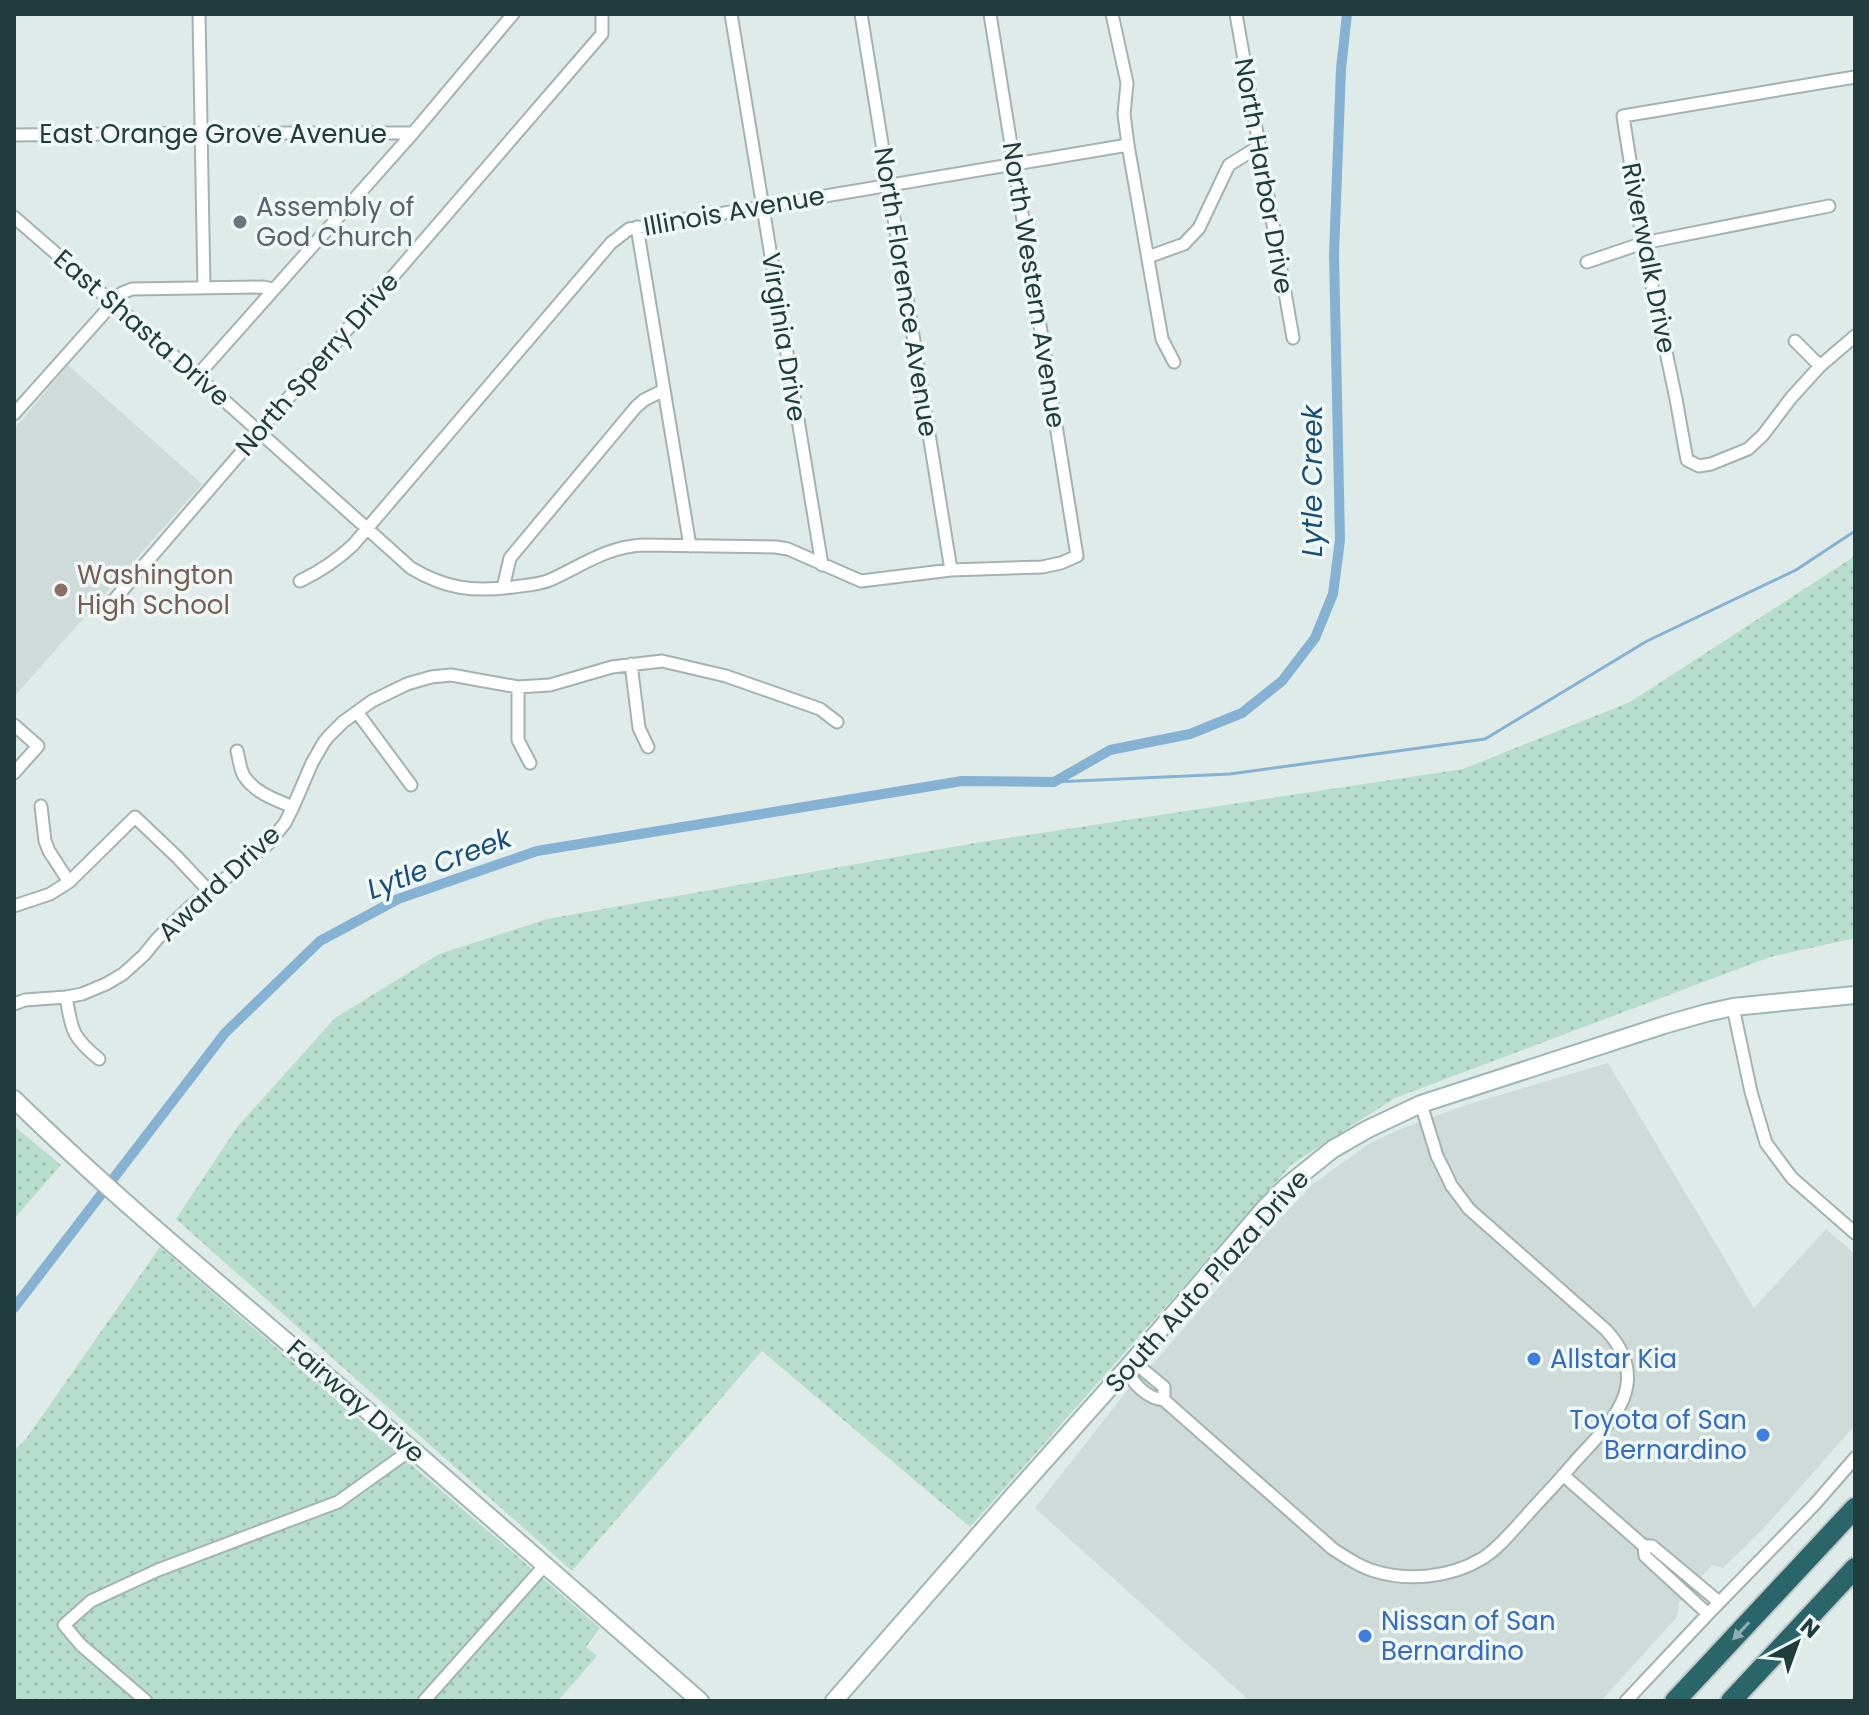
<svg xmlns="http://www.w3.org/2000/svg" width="1869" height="1715" font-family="Poppins,sans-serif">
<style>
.built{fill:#cedbd9}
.grass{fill:url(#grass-dots)}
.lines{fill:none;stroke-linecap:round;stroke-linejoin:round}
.stream{stroke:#85b1d3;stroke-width:3}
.canal{stroke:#85b1d3;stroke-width:10}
.street-casing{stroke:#a2b3b2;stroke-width:15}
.secondary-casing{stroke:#9eb7b5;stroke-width:20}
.highway-casing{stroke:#c1c8c8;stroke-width:24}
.street{stroke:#fff;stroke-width:11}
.secondary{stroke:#fff;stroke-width:16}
.highway{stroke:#2a6569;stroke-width:20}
.oneway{fill:#8daeb0}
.worship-dot{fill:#6b7280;stroke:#f0f8f6;stroke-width:3}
.education-dot{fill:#8d6e63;stroke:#f0f8f6;stroke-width:3}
.shop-dot{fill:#3f7fe0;stroke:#f0f8f6;stroke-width:3}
.labels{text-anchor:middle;stroke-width:7;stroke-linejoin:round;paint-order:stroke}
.street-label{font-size:26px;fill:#203c3c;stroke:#f0f8f6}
.worship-label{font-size:26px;fill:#5b616d;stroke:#f0f8f6;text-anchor:start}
.education-label{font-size:26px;fill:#785e54;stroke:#f0f8f6;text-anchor:start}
.shop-label{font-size:26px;fill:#366cbe;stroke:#f0f8f6;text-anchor:start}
.water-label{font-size:28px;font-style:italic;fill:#184e7a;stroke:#f0f8f6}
</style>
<defs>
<pattern id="grass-dots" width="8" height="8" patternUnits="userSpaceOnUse" patternTransform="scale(2)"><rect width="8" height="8" fill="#b7decc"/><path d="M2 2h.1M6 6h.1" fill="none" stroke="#9dbfb0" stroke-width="1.8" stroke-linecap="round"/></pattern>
</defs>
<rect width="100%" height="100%" fill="#dfebe9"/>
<path class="built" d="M68,365L202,484L14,697V426L16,427Z
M1608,1063L1754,1308L1826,1229L1855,1254V1425L1766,1526L1723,1568L1712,1565L1679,1602L1677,1617L1601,1701H1250L1035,1508L1126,1392L1159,1357L1258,1242L1313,1184L1370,1143L1400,1129L1469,1104Z"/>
<path class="grass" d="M1855,556V938L1770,957L1395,1098L1292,1164L970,1527L762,1351L572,1571L176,1219L238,1126L335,1018L439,954L547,919L981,842L1463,769L1630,702Z
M14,1126L61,1165L14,1219Z
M160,1247L600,1628L586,1647L597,1656L558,1701H14V1451L26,1439Z"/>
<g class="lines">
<path class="stream" d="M1054,782L1230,774L1485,739L1647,641L1796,570L1855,531"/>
<path class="canal" d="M14,1308L225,1033L320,941L398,899L537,851L962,781L1054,782L1110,750L1190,734L1242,713L1282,681L1315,638L1333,594L1340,540L1334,254L1341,69L1347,14"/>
<g class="street-casing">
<path id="street" d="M199,14L204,288
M731,14L822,565
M861,14L951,570
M1112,14L1127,83L1124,114L1128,145L1162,339L1174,362
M1236,14L1293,338
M1855,77L1623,116L1643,243L1676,399L1687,460L1699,466L1711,464L1748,449L1763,435L1791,398L1820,366L1855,336
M14,135L200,133H413
M14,217L197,376L411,568C446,589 473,592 513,587C526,585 538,585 550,580C583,565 606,547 643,545L776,547L788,549L861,581L951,570L1042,567L1061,563L1077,556L990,14
M637,227L690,546
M1148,257L1184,244L1199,228L1229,165L1258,147
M1587,262L1643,243L1829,206
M1795,341L1820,366
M197,376L413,133L513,14
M14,414L122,293L132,289L263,287L273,289
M300,581C321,571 336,561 353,545L611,243L629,229L1128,145
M503,588L510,558L636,407L644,400L664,390
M114,600L602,34V14
M631,664L639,728L648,747
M518,687V740L530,763
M357,712L411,785
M14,725L38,746L14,773
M237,751C239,759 240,769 244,776C255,793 276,800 293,807
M41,806L45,841L49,851L69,882
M14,906L50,894L69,882L135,817L177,857L208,890
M66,997C72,1031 72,1037 99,1059
M14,1004L25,1000L66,997L82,994L106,984L123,974L144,955L157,939L191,906L268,844L285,823L293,807L312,763L324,742L329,736L343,722L372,701L407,684L431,677L451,675L518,687L550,685L612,667L662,661L726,676L820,709L837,722
M1733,1007L1751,1092L1766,1143L1792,1178L1855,1233
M1164,1400V1387L1141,1368H1127C1131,1383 1148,1399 1164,1400L1333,1549C1345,1557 1357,1565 1371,1570C1407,1582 1450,1578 1483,1558C1500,1547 1513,1530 1527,1515C1542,1498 1558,1482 1572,1465C1591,1443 1623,1415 1627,1385C1630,1363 1620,1345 1606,1330L1469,1209L1451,1185L1447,1176L1437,1156L1421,1104
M1563,1475L1644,1546H1652L1719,1602
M1644,1546L1645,1556L1708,1614
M146,1701L81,1645L64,1625L91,1601L158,1570L338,1502L412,1449
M424,1701L545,1565
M1626,1701L1708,1614L1815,1504L1855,1458"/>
</g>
<g class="secondary-casing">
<path id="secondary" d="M14,1099C116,1199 227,1290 335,1383C458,1488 579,1595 700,1701
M834,1701L1005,1505L1127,1368L1265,1208L1287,1186L1333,1149L1368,1129L1421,1104L1664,1025L1706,1013L1733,1007L1855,995"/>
</g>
<g class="highway-casing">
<path id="highway" d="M1675,1701L1855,1508
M1731,1701L1855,1568"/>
</g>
<use href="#street" class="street"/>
<use href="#secondary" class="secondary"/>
<use href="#highway" class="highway"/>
</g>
<defs><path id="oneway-solid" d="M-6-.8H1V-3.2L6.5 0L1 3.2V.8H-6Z" transform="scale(2)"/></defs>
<use class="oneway" href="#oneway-solid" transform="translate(1741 1631) rotate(133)"/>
<circle class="worship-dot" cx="240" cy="222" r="8"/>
<circle class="education-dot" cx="61" cy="590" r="8"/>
<g class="shop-dot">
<circle cx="1534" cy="1359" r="8"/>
<circle cx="1763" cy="1435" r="8"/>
<circle cx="1365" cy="1636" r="8"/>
</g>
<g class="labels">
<g class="street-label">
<text x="213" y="143">East Orange Grove Avenue</text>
<text transform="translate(1264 176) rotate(80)" y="9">North Harbor Drive</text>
<text transform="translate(734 211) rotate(-10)" y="9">Illinois Avenue</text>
<text transform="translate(1649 258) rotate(79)" y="9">Riverwalk Drive</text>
<text transform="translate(1034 285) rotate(81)" y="9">North Western Avenue</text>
<text transform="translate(906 292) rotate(81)" y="9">North Florence Avenue</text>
<text transform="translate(142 328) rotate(41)" y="9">East Shasta Drive</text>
<text transform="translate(784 337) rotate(81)" y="9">Virginia Drive</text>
<text transform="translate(317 364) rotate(-49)" y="9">North Sperry Drive</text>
<text transform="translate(219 883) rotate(-43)" y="9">Award Drive</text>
<text transform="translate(1207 1281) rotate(-48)" y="9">South Auto Plaza Drive</text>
<text transform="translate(356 1401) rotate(41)" y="9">Fairway Drive</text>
</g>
<g class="worship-label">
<text x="256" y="216">Assembly of<tspan x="256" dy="30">God Church</tspan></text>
</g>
<g class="education-label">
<text x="77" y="584">Washington<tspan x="77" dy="30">High School</tspan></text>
</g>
<g class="shop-label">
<text x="1550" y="1368">Allstar Kia</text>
<text x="1747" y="1429" text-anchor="end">Toyota of San<tspan x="1747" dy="30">Bernardino</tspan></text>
<text x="1381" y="1630">Nissan of San<tspan x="1381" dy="30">Bernardino</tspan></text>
</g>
<g class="water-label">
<text transform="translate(1312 481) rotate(-90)" y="10">Lytle Creek</text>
<text transform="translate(439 863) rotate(-21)" y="10">Lytle Creek</text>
</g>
</g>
<rect width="1869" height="1715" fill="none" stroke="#203c3c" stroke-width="32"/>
<g transform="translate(1797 1643) rotate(41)" stroke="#f0f8f6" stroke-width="6" paint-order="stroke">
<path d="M0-6L14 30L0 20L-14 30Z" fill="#203c3c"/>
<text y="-12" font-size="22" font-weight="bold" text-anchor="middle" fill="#203c3c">N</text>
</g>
</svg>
